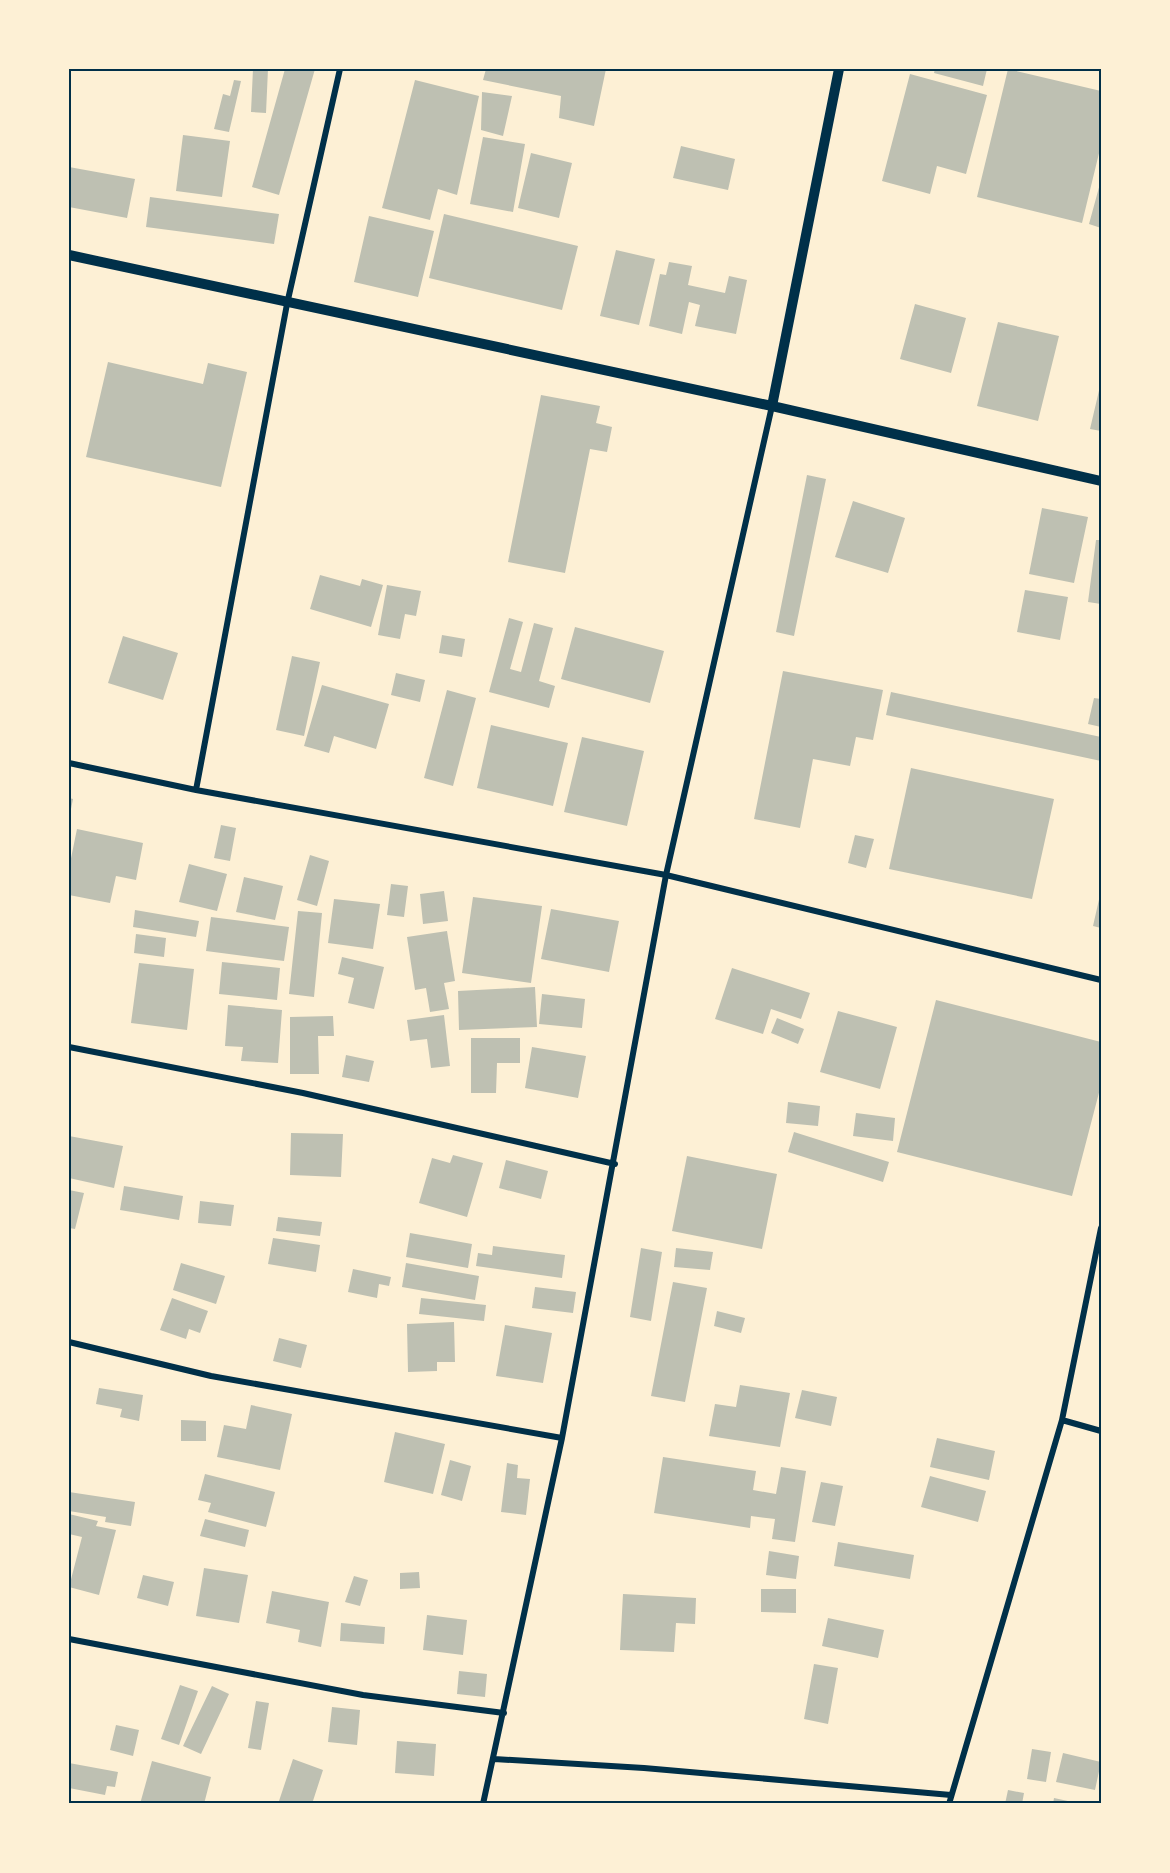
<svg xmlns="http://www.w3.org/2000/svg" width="1170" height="1873" font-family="'Archivo Narrow',sans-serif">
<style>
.building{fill:#bec0b2}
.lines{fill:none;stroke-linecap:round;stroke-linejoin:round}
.minor{stroke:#003049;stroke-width:6}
.tertiary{stroke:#003049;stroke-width:10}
.neatline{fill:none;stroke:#003049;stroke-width:2}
</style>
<rect width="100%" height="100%" fill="#fdf0d5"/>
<path class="building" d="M253,69H268L266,113L251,112Z
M285,69H315L279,195L252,187Z
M486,69H606L594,126L559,118L561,96L483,80Z
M935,69H987L983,86L934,73Z
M1008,69L1101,91V145L1082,223L977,197Z
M910,74L987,95L966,174L937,166L930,194L882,181Z
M234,80L241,81L229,132L214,129L223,94L230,96Z
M415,80L479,96L457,195L438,189L430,220L382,208Z
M482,92L512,96L503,136L481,130Z
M183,135L230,141L222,197L176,191Z
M483,137L525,144L513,212L470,204Z
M681,146L735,159L728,190L673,178Z
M531,153L572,163L559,218L518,208Z
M69,167L135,179L127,218L69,207Z
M1101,180V228L1089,224Z
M150,197L279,214L274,244L146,227Z
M444,214L578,246L562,310L429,278Z
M369,216L434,231L418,297L354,282Z
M616,250L655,259L639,325L600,316Z
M669,262L692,266L688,285L725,293L729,276L747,280L736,334L695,326L700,305L689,302L682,334L649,326L660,274L666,275Z
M915,304L966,318L951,373L900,359Z
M998,322L1059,336L1038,421L977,406Z
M108,362L203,384L208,363L247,372L221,487L86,457Z
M1101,382V431L1090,429Z
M541,395L600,406L596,423L612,427L607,452L590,449L565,573L508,562Z
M807,475L826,479L794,636L776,632Z
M853,501L905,518L888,573L835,557Z
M1042,508L1088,517L1074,583L1029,574Z
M1096,540H1101V604L1088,602Z
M320,575L360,586L362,579L383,585L371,627L310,609Z
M387,585L421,591L416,616L405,614L400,639L378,635Z
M1025,590L1068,597L1060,640L1017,632Z
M509,618L523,622L510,669L521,672L534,623L553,628L539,681L555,686L549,708L489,692Z
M575,627L664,651L650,703L561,679Z
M442,635L465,639L462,657L439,653Z
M123,636L178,653L163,700L108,683Z
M292,656L320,662L304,736L276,730Z
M783,671L883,690L873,740L856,737L850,766L813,759L800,828L754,819Z
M396,673L425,680L420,702L391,695Z
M322,685L389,704L376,749L334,736L329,753L304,746Z
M447,690L476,698L453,786L424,778Z
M891,692L1101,737V761L886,715Z
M1094,698L1101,699V727L1088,724Z
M491,725L568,743L553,806L477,788Z
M582,737L644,751L627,826L564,812Z
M911,768L1054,799L1032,899L889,869Z
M69,798L73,799L70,814H69Z
M221,825L236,828L230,861L214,858Z
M77,829L143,843L136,880L116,876L110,903L69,895V868Z
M855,835L874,839L866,868L848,863Z
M310,855L329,861L317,906L297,900Z
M189,864L227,874L217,911L179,902Z
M244,877L283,886L275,920L236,912Z
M391,884L408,886L404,917L387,915Z
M444,891L448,921L423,924L420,894Z
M1100,895H1101V928L1093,926Z
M473,897L542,906L531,983L462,973Z
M334,899L380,904L373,949L328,943Z
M551,909L619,921L609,972L541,959Z
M135,910L199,921L196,937L133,927Z
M298,911L322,913L314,997L289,994Z
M211,917L289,927L284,961L206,951Z
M447,931L455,981L444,983L449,1009L430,1012L426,988L415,990L407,937Z
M136,934L166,938L164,957L134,953Z
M342,957L384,967L374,1009L348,1003L354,978L338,974Z
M222,962L280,968L277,1000L219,994Z
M139,963L194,969L187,1030L131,1023Z
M732,968L810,993L801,1019L771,1009L763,1034L715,1019Z
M535,987L537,1027L459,1030L458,991Z
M542,994L585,999L582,1028L539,1024Z
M936,1000L1101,1042V1085L1072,1196L897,1152Z
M228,1005L282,1010L278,1063L241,1061L243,1047L225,1046Z
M838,1011L897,1027L880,1089L820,1072Z
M444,1015L450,1066L431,1068L427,1039L410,1041L407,1020Z
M333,1016L334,1036H318L319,1074H290V1017Z
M777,1018L804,1029L798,1044L771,1033Z
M471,1038H520V1063H497L496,1093H471Z
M532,1047L586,1056L578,1098L525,1088Z
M346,1055L374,1061L369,1082L342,1077Z
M788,1102L820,1106L818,1126L786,1123Z
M856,1113L895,1118L893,1141L853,1136Z
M794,1132L889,1162L883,1182L788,1152Z
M291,1133L343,1134L341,1177L290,1175Z
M69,1136L123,1146L114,1188L69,1178Z
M453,1155L483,1163L467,1217L419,1203L432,1158L450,1163Z
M687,1156L777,1174L762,1249L672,1231Z
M506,1160L548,1171L541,1199L499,1188Z
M124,1186L183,1196L179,1220L120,1210Z
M69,1190L84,1193L75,1229L69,1228Z
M200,1201L234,1205L231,1226L198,1223Z
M278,1217L322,1222L320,1236L276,1231Z
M410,1233L472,1244L468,1268L406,1257Z
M273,1238L320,1245L316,1272L268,1264Z
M493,1246L565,1255L562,1278L476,1266L478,1253L492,1255Z
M641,1248L662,1252L651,1321L630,1317Z
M676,1248L713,1252L710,1270L674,1267Z
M181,1263L225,1276L216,1304L173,1290Z
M406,1263L479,1276L475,1300L402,1287Z
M353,1269L391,1277L389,1286L379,1284L377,1298L348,1292Z
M673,1282L707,1288L685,1402L651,1396Z
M535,1287L576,1292L573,1313L532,1308Z
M172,1298L208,1311L200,1333L189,1329L186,1339L160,1330Z
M421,1298L486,1305L484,1321L419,1314Z
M717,1311L745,1318L741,1333L714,1326Z
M454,1322L455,1362H437V1371L408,1372L407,1324Z
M505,1325L552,1333L543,1383L496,1376Z
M279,1338L307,1345L301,1368L273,1361Z
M740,1385L790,1393L780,1447L709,1436L715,1404L736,1407Z
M99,1388L143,1395L139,1421L120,1417L122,1409L96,1404Z
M802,1390L837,1397L831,1426L795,1418Z
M251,1405L292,1414L280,1470L217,1457L224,1425L246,1429Z
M181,1420L206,1421V1441H181Z
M395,1432L445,1444L433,1494L384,1482Z
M937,1438L995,1451L989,1480L930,1467Z
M663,1457L756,1471L753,1490L776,1494L781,1467L806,1471L795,1542L772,1539L775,1519L751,1516L750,1528L654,1513Z
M450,1460L471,1466L462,1501L441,1495Z
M507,1463L518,1465L517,1478L530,1479L526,1515L501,1512Z
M205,1474L275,1492L266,1527L208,1512L211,1503L198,1500Z
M930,1476L986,1491L978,1522L921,1507Z
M821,1482L843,1486L835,1526L812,1522Z
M69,1492L135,1502L131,1526L105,1522L106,1517L69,1511Z
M69,1514L98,1521L96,1526L116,1530L99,1595L69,1587L82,1537L69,1534Z
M205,1519L249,1530L245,1547L200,1536Z
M838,1542L914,1555L910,1579L834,1566Z
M769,1551L799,1556L796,1579L766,1575Z
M204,1568L248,1575L239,1623L196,1616Z
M419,1572L420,1588L400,1589V1573Z
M143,1575L174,1582L168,1606L137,1598Z
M354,1576L368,1580L360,1606L345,1602Z
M761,1589H796V1613L761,1612Z
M272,1591L329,1602L321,1647L298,1642L300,1630L266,1623Z
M623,1594L696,1598L695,1624L676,1623L674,1652L620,1650Z
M427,1615L467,1620L463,1655L423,1650Z
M828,1618L884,1630L878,1658L822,1646Z
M341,1623L385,1627L384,1644L340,1641Z
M814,1664L838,1668L828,1724L804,1719Z
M459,1671L487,1674L485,1697L457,1694Z
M180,1685L198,1691L179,1745L161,1739Z
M212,1686L229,1694L201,1754L183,1746Z
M256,1701L269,1703L261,1750L248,1748Z
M332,1707L360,1710L357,1745L328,1742Z
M116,1725L139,1730L133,1756L110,1750Z
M397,1741L436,1744L434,1776L395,1773Z
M1032,1749L1051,1752L1046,1782L1027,1779Z
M1063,1753L1101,1762L1095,1790L1056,1782Z
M293,1759L323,1770L312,1804H278Z
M152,1761L211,1777L204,1804H140Z
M69,1763L118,1772L115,1787L107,1786L105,1795L69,1788Z
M1008,1790L1024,1793L1022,1804H1005Z
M1054,1798L1077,1803V1804H1053Z"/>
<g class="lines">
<path class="minor" d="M69,763L196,790L666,875L1101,980
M196,790L287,304L340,69
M69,1047L303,1093L615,1164
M69,1342L211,1376L562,1438
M1062,1420L1101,1431
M69,1639L363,1695L504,1713
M494,1759L644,1768L951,1795
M483,1804L562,1438L666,875L772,406
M949,1804L1062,1420L1101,1228"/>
<path class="tertiary" d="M69,255L772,406L1101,481
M772,406L839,69"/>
</g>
<rect width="1170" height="1873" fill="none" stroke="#fdf0d5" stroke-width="141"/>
<rect x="70" y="70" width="1030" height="1732" class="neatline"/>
</svg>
